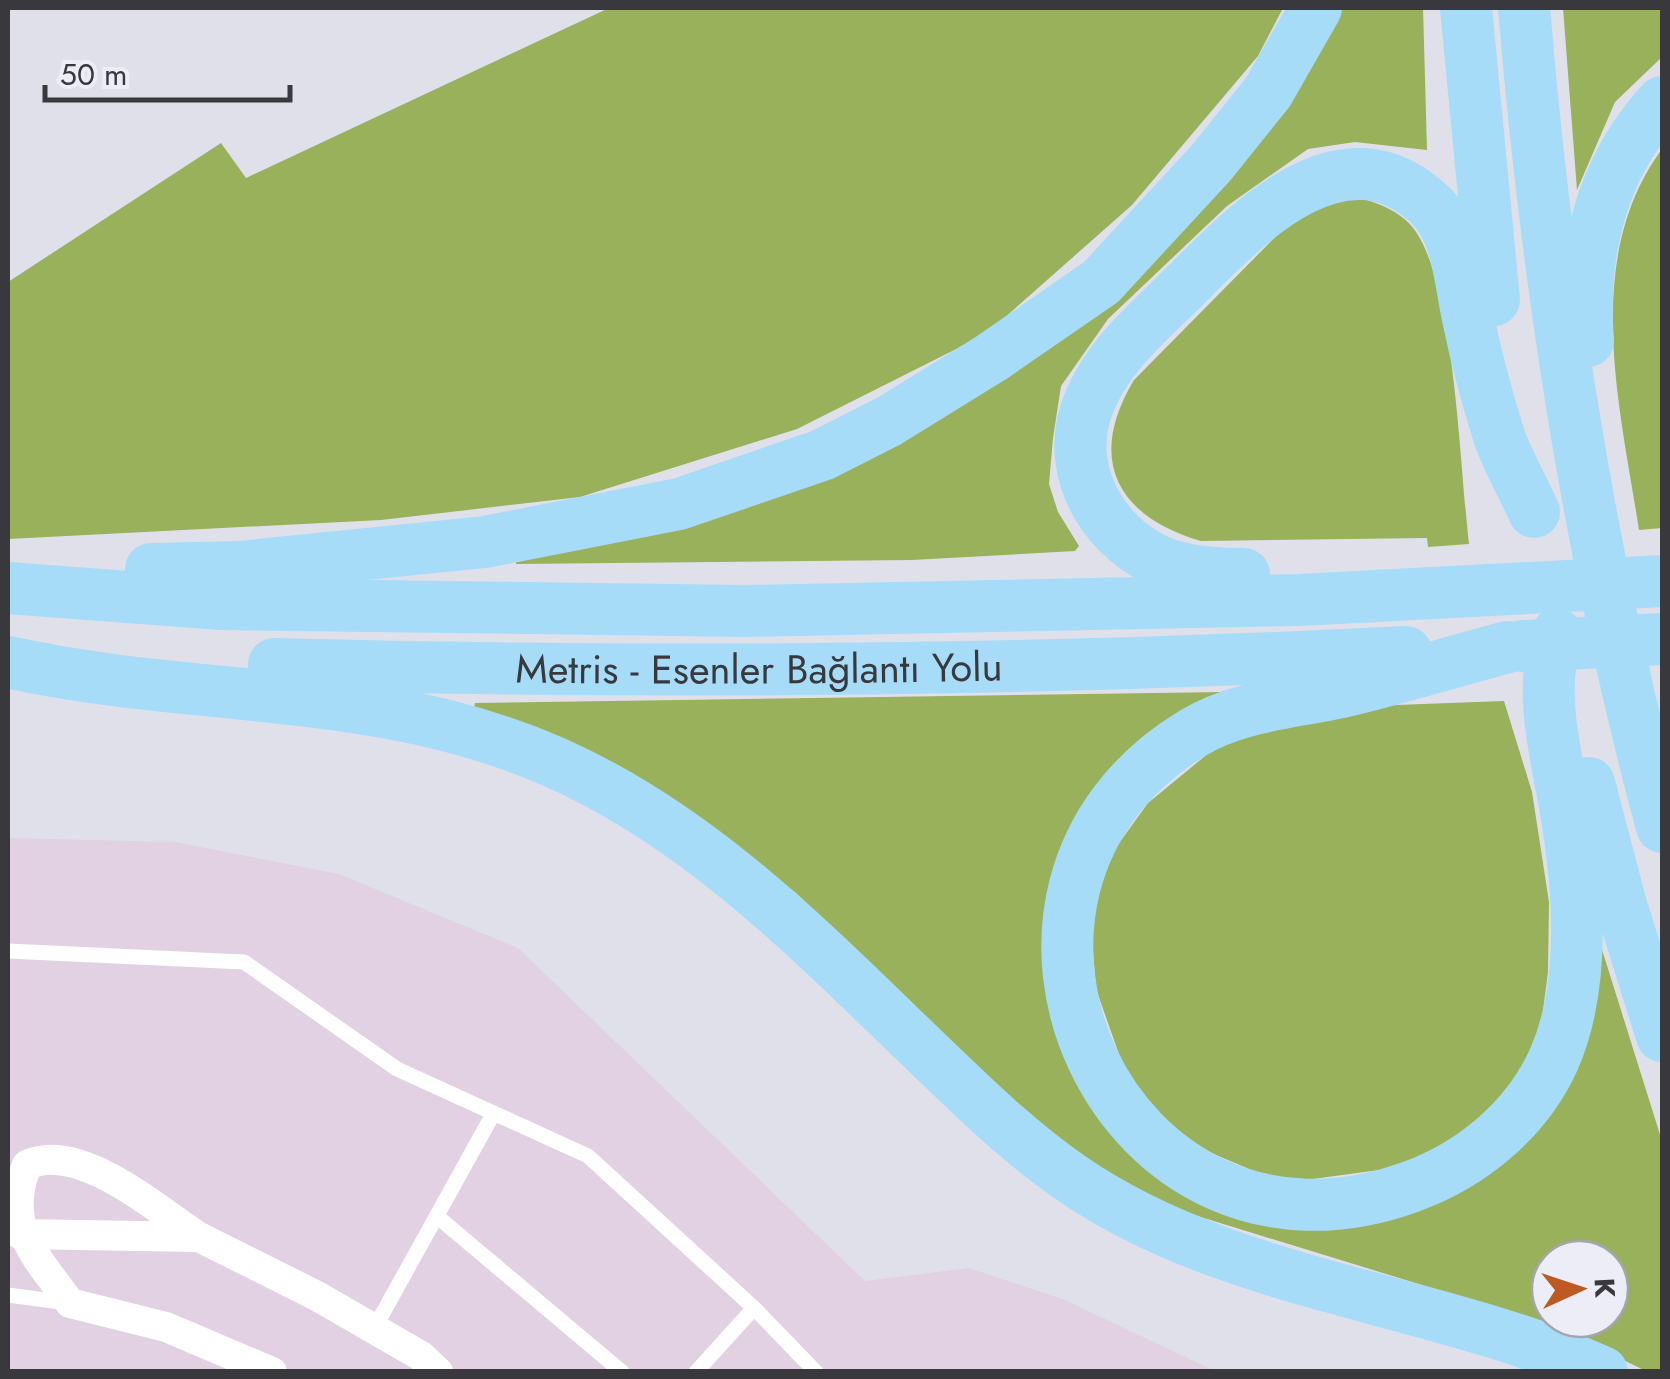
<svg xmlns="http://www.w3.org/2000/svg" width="1670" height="1379" font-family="Jost,sans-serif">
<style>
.commercial{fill:#e2d1e2}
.forest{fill:#98b15a;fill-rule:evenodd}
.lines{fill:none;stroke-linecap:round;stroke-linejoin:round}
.service{stroke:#fff;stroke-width:15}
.minor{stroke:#fff;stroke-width:30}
.trunk{stroke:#a6dcf8;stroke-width:52}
.labels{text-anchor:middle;stroke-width:10;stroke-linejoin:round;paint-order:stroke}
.street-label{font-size:40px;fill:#38383d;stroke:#ededf8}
</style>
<rect width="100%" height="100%" fill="#e0e0eb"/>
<path class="commercial" d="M8,838L175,842L339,874L518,948L865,1281L969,1268L1063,1299L1215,1371L8,1372Z"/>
<path class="forest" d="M609,8H1283L1258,56L1132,205L986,334L797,429L580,497L381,520L8,539V282L221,143L246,178Z
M1340,8H1423L1427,150L1355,142L1308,149L1227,206L1108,319L1061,386L1053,438L1049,484L1058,512L1079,546L1075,551L912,560L516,564V559L1034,357Z
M1563,8H1662V57L1615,102L1577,190Z
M1662,149V528L1639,530C1620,406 1581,259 1662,149Z
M1354,196C1378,203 1405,212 1418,235C1455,295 1460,468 1469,544L1428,547L1427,538L1201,541C1115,516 1087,458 1134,380L1295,217Z
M1225,692L1163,729L1044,963L1206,1197L1496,1167C1583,1098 1592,1046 1599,940L1662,1141V1371H1646L1584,1341L1500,1309L1165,1206L1103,1170L1021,1111L796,893L722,838L473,713L475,703ZM1550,1259H1610V1319H1550Z
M1504,701L1532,792L1549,902L1548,972L1539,1041L1517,1088L1431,1163L1298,1181L1261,1174L1202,1149L1149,1107L1126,1074L1096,989L1092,938L1096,895L1109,857L1148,803L1233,733L1369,706Z"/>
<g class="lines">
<path class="service" d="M8,951L244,962L397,1069L588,1156L754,1308L816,1372
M439,1218L622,1372
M8,1295L68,1303
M374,1329L492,1116
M696,1372L754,1308"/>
<path class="minor" d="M20,1234L199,1237L317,1296L421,1356L438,1372
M199,1237C156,1209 78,1140 27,1165C2,1226 37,1257 70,1303L166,1327L272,1372"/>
<g class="trunk">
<path d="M1466,8L1494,300"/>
<path d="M1524,8C1547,286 1589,557 1662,827"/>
<path d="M1588,341C1581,251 1601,169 1662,102"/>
<path d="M151,569L239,567L485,542L679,504L822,455L889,421L991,358L1101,282L1211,163L1268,92L1316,8"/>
<path d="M1244,574C1221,574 1190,572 1169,565C1108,544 1066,477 1085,414C1101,362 1144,326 1182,289C1244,227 1341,121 1430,205C1458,231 1460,282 1468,318C1476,357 1487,398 1499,436C1508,462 1523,487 1534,512"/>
<path d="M8,588L222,604L744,611L1299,600L1662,581"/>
<path d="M1523,646L1662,639"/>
<path d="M1508,647C1455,661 1403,677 1350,690C1297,703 1241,704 1193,733C930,892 1117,1294 1410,1187C1472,1165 1527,1119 1554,1059C1586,986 1579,889 1566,812C1556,753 1538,693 1557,634"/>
<path d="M8,662C192,703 377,684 554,762C699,826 810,940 922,1048C970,1094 1016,1140 1071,1178C1227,1286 1431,1296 1602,1372"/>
<path id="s1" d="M274,664C650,674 1029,671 1406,652"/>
<path d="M1589,783L1621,905L1662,1036"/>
</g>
</g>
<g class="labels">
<g class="street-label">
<text dy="14" stroke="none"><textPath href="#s1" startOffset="485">Metris - Esenler Bağlantı Yolu</textPath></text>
</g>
</g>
<rect width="1670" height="1379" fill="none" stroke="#38383d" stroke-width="20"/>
<g transform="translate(1580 1289) rotate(87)"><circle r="48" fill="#ededf8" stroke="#a5a5ad" stroke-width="2.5"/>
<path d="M0-8L18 38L0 25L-18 38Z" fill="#bd5a21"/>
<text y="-15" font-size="28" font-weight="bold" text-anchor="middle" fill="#38383d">K</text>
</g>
<path d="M45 85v15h245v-15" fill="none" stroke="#38383d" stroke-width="5"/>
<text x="60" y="85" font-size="30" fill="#38383d" stroke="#ededf8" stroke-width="8" paint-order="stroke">50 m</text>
</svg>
